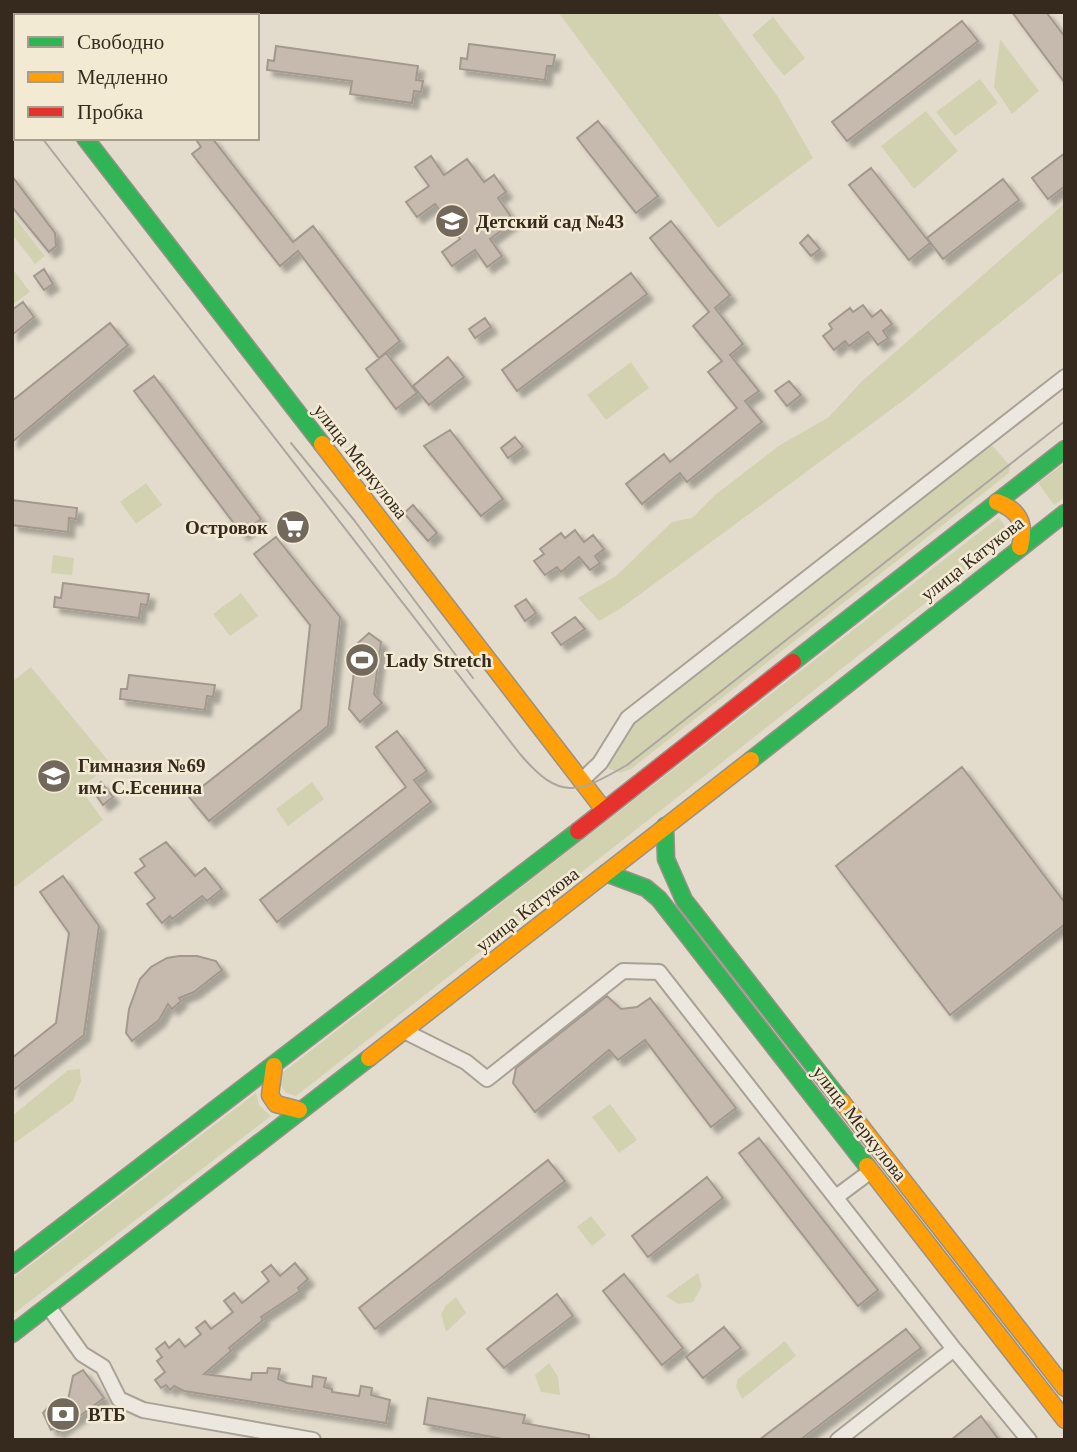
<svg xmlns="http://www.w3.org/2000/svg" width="1077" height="1452" font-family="Georgia,serif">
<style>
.green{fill:#d2d2b1}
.building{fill:#c6baae;stroke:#a3988d;stroke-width:2;filter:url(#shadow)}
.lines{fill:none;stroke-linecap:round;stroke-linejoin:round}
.street-casing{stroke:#a8a196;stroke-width:18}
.fast-casing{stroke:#989186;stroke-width:19}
.slow-casing{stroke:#989186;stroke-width:19}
.jam-casing{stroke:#989186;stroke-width:19}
.street{stroke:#ece7df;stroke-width:14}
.fast{stroke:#30b455;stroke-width:16}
.slow{stroke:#ff9f0a;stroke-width:16}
.jam{stroke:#e5322d;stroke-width:16}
.tram{stroke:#aba69f;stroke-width:2}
.labels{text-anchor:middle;stroke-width:5;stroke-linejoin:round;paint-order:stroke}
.poi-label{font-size:19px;font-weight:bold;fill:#362a1f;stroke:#f3ead4;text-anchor:start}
.street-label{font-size:19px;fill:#362a1f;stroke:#f3ead4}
</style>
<defs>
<filter id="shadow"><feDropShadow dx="6" dy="6" stdDeviation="2" flood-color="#0004"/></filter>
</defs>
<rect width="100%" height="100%" fill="#e3dccd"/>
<path class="green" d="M558,12H717L778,97L813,158L718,228Z
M773,17L805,58L784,76L752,35Z
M1000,39L1039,91L1012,114L994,87Z
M980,79L998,103L955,136L936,112Z
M926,111L958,151L914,189L881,146Z
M1065,203V270L904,400L620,609L599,621L578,598L616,576L672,522L692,518L715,495L780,445L829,417L861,382Z
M12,214L45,256L35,264L12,234Z
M12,268L30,292L12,305Z
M631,362L649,388L606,420L587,395Z
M993,446L1010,466L1009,473L999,481L631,769L621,773L609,769L606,759L639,717L986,447Z
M1065,463V497L1054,505L1038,483Z
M146,483L162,505L136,524L120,502Z
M999,517L1011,536L296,1096L286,1093L280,1084L282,1073Z
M53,555L74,558L72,575L51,573Z
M241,593L258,616L230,636L213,614Z
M31,667L111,764L80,788L103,820L12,889V682Z
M312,782L324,799L288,826L276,809Z
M80,1069L81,1081L73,1101L12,1145V1116L68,1070Z
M256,1093L259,1105L271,1116L12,1315V1279Z
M610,1104L637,1140L619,1153L592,1117Z
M591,1216L606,1235L592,1246L577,1227Z
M698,1273L702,1286L693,1302L678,1304L666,1296Z
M456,1297L466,1313L446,1332L441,1314L446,1305Z
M785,1341L796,1356L742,1399L736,1386L738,1379Z
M549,1363L558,1377L560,1395L541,1392L535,1375Z"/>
<path class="building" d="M1012,12H1046L1065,37V83Z
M962,21L978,41L847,141L832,122Z
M469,44L555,55L553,66H547L545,80L460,69L461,58L467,59Z
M276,46L418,66L416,80L423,81L421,92L414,91L412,103L350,94L352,81L267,70L268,60L274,61Z
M598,121L658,196L636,213L577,138Z
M195,138H212L293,242L313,226L400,341L379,358L298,251L280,266L192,154L201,147Z
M1065,153V186L1048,199L1032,178Z
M431,156L444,175L467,159L484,182L494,175L506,192L498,198L514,221L490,239L502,256L487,267L475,250L452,266L442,252L460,239L435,204L417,217L406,202L429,186L415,167Z
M871,168L930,243L909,260L849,185Z
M12,176L55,233L56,246L49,252L12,207Z
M1003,179L1019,200L943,259L927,238Z
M671,221L730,295L715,308L743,344L730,355L759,391L745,401L762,422L687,482L680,473L642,504L626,484L664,454L670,462L737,408L708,372L722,361L693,326L709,312L650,238Z
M808,235L820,249L811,256L800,243Z
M44,269L53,284L44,290L34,276Z
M631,273L647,294L517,391L502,370Z
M23,302L34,317L12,335V310Z
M863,305L872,317L881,310L892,324L883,331L888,338L878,345L868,332L849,346L845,341L834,350L823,336L832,329L829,324L850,308L853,312Z
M485,318L491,327L475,338L469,329Z
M110,323L128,345L12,442V401Z
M386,353L417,393L396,409L366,369Z
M448,357L464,377L429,405L413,386Z
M154,376L261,519L242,534L134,391Z
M789,381L801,395L787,406L775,391Z
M450,430L503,499L481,516L424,446Z
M515,437L523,447L508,458L501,448Z
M12,500L77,508L76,519L69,518L68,532L12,525Z
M413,505L437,533L428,541L404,513Z
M575,530L584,542L593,535L604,549L595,556L600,563L590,570L579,557L561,572L557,567L545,575L534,561L544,554L540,549L561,533L565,538Z
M276,537L340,617L328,726L209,821L189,797L301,709L310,625L254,554Z
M63,583L149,594L147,605L141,604L139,618L54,607L55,597L61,598Z
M526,599L536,613L525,621L515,606Z
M575,617L585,629L561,645L552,633Z
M369,633L381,642L374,694L382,703L360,722L349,709L358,643Z
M129,675L215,685L213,697L207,696L205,710L120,699L121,689H127Z
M397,731L427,771L414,780L431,802L277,922L260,900L406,787L376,747Z
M962,767L1065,903V924L950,1015L836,866Z
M101,782L113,797L103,805L92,789Z
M166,842L195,876L205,868L222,889L207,901L202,896L172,919L170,916L162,923L147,904L155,898L135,873L145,866L140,859Z
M63,876L99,926L84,1035L12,1091V1058L56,1023L69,933L40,892Z
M179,956H197L216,961L222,970L194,992L179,998L181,1001L172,1009L168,1004L159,1020L132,1041L126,1033L129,1009L140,979L151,967L167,958Z
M607,996L621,1009L637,1007L650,998L736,1108L711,1127L645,1040L618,1060L609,1050L535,1112L513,1083L516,1068Z
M759,1138L878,1290L858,1306L739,1153Z
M548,1160L565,1181L375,1329L359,1308Z
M707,1177L723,1198L648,1257L632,1236Z
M295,1263L308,1279L298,1288L300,1291L261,1317L263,1320L229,1348L231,1351L204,1374L251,1380L252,1373H267L268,1368L280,1369L278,1379L287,1383L312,1387L313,1376L326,1378L324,1387L332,1389V1392L359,1396L361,1386L372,1388L371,1395L390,1400L386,1423L184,1391L174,1386L170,1390L166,1385L161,1388L155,1380L165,1372L157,1361L162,1357L156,1349L165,1342L169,1348L179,1339L185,1347L201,1334L196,1328L205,1321L211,1329L233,1312L224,1301L234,1293L242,1303L269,1281L262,1272L271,1265L280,1276Z
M624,1274L683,1348L662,1365L603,1291Z
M557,1294L573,1316L504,1368L487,1349Z
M724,1327L741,1348L703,1378L686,1357Z
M906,1329L921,1348L800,1440H759Z
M83,1370L104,1398L58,1432L55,1428L51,1430L43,1413L51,1404L67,1405L73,1376Z
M428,1398L525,1415L523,1423L589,1435V1440H508L424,1424Z
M981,1416L999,1440H951Z"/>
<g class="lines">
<g class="street-casing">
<path id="street" d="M581,781L600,763L628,718L1065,377
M404,1031L466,1062L487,1079L623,971L659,972L954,1349
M836,1197L871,1171
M48,1306L82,1354L103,1367L119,1399L143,1410L313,1440
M838,1440L954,1349L1029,1440"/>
</g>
<g class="fast-casing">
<path id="fast" d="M12,44L16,48
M85,138L322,444
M793,662L1065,449
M751,760L1065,513
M665,826L666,859L684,900L842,1102
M606,873L646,888L659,899L867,1166
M12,1265L578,831
M12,1334L369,1058"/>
</g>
<g class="slow-casing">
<path id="slow" d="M322,444L604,810
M997,502C1020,510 1026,524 1020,547
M369,1058L751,760
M274,1066L270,1095L276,1104L299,1110
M842,1102L1065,1388
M867,1166L1065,1420"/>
</g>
<g class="jam-casing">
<path id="jam" d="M578,831L793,662"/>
</g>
<use href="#street" class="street"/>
<use href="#fast" class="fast"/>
<use href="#slow" class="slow"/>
<use href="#jam" class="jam"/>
<path class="tram" d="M12,84L16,89
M12,100L16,104
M42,138L520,754C560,801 577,794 627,765L1065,421
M291,443L354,520L473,678"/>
</g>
<defs>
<g id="school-disc" transform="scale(1.75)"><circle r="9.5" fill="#73685c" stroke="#f3ead4"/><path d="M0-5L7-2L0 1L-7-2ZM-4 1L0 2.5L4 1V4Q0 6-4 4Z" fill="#fff"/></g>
<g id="supermarket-disc" transform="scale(1.75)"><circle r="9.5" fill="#73685c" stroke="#f3ead4"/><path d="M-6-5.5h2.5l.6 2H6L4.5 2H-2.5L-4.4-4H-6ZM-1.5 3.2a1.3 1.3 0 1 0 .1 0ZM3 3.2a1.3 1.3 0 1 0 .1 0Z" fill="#fff"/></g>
<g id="stadium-disc" transform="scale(1.75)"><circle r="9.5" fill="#73685c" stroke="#f3ead4"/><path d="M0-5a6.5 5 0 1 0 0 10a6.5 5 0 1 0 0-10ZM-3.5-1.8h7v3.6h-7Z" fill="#fff"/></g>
<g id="bank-disc" transform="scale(1.75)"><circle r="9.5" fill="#73685c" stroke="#f3ead4"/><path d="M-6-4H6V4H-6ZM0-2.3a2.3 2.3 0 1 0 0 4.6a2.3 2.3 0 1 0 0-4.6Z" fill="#fff"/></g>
</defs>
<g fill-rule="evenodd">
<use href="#school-disc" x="452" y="221"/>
<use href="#supermarket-disc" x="293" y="527"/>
<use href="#stadium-disc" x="362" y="660"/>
<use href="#school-disc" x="54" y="776"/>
<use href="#bank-disc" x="63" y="1414"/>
</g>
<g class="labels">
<g class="poi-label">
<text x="476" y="228">Детский сад №43</text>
<text x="268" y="534" text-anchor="end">Островок</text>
<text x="386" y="667">Lady Stretch</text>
<text x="78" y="772">Гимназия №69<tspan x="78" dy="22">им. С.Есенина</tspan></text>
<text x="88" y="1421">ВТБ</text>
</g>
<g class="street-label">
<text transform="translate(361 461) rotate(52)" y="7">улица Меркулова</text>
<text transform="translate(972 558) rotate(-38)" y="7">улица Катукова</text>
<text transform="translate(527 909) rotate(-38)" y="7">улица Катукова</text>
<text transform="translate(860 1123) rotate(52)" y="7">улица Меркулова</text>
</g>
</g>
<rect width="1077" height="1452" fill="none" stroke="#362a1f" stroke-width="28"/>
<rect x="14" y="14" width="245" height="126" fill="#f3ead4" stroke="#a79d8c" stroke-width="2"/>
<rect x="28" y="37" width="35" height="10" fill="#30b455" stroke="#a79d8c" stroke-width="2"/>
<text x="77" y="49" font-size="21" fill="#362a1f">Свободно</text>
<rect x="28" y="72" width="35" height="10" fill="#ff9f0a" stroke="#a79d8c" stroke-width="2"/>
<text x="77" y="84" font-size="21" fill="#362a1f">Медленно</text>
<rect x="28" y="107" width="35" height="10" fill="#e5322d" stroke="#a79d8c" stroke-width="2"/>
<text x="77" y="119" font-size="21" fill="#362a1f">Пробка</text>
</svg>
